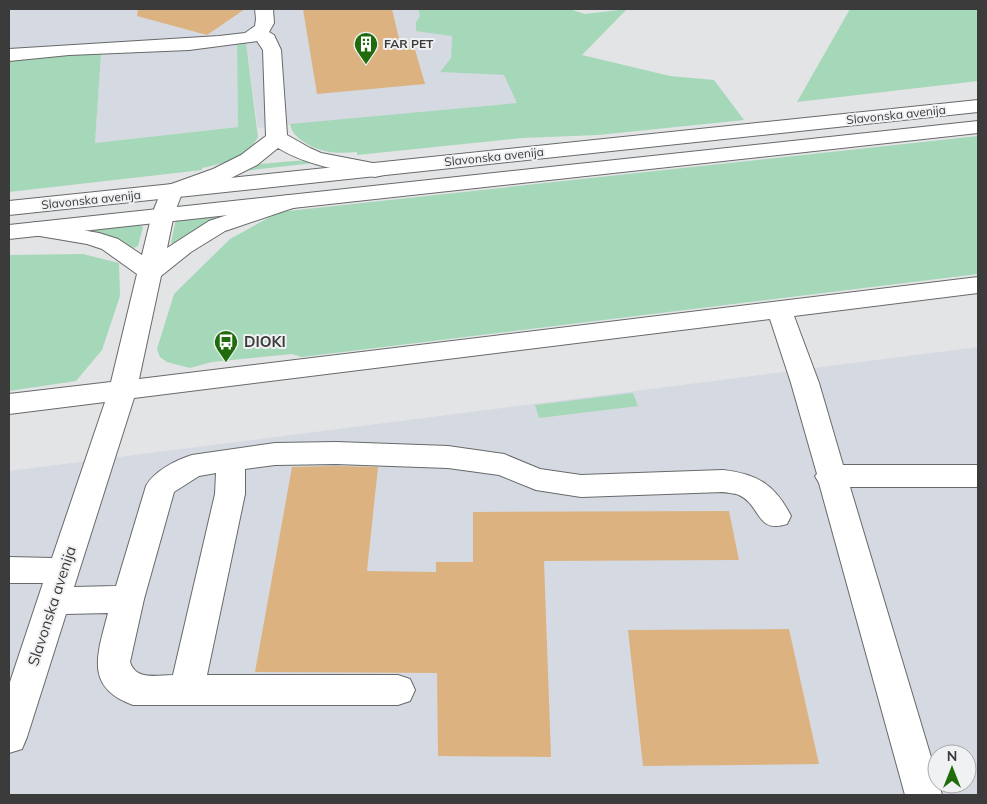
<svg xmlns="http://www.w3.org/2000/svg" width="987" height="804" font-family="Mulish,sans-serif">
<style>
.built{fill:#d5d9e1;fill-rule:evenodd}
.green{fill:#a5d7b9}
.building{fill:#dcb380}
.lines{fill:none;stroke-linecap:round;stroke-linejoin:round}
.minor-casing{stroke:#68696a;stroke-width:2}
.major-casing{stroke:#68696a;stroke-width:2}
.minor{fill:#fff;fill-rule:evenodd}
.major{fill:#fff;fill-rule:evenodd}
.labels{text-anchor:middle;stroke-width:4;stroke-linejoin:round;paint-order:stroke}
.far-poi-label{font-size:12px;font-weight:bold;fill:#3b3b3c;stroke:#f0f1f3;text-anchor:start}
.far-street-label{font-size:12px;fill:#3b3b3c;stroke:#f0f1f3}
.poi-label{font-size:15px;font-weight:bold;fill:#3b3b3c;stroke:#f0f1f3;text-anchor:start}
.street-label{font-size:15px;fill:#3b3b3c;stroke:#f0f1f3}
</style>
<rect width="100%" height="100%" fill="#e3e4e5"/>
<path class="built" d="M9,9H418L420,16L452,36L451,58L441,72L504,75L518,103L258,128L246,43L237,46L238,127L95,143L101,53L31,48L9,51Z
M978,347V795H9V471ZM937,754H967V784H937Z"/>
<path class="green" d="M418,9H569L585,14L627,9L582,55L670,76L714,80L744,120L598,135L522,138L357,155V152C336,154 319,153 301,140C296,136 291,131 290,124L517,103L504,75L440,72L451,58L452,36L416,31V22L420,16Z
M850,9H978V81L797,102Z
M246,43L258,137C247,158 224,163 202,168V170L9,192V60L101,53L95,143L238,127L237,45Z
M978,136V274L302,357L292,354L212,362L190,368L167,362L160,357L157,349L174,294L230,239L279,212Z
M306,160L314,163L244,171L248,165Z
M216,216L215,220L174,244L171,243L176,219Z
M139,224L143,227L138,246L134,248L94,232L95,229Z
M83,254L119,263L120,296L102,350L76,381L9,391V255Z
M633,393L638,406L539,418L535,405Z"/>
<path class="building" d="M138,9H245L207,35L137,16Z
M303,9H392L401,47L414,46L425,84L317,94Z
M336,466L378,467L367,571L436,572V562H473V512L729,511L739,560L544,561L551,757L438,756L437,673L255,672L292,467Z
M789,629L819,764L643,766L628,630Z"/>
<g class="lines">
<g class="minor-casing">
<path id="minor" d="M255,9H273L274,23L269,32L274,35L281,50L287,135L310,148L321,153L383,165L386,170L383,175L375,177C341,170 308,166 278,148L257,165L229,179L181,196L174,214L167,248L209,221L288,195L296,197L299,202L296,207L225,231L191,252L161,276L139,379L978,277V293L794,316L819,383L843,465H978V487H850L937,777V784H939L942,795H905L819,483L815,476L817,474L791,383L770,319L134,398L74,587L116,586L146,486C154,471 176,460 192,455L275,443L336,442L448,446L504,454L540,469L581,475L723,470C758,474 775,485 791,516L787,524C756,534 761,505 739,495C734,493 728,493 723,492L581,497L536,490L499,475L448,468L336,464L275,465L245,469V494L207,675H398L410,679L415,690L410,701L398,705H133C83,687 98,653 108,613L66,614L27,737L22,749L9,753V685L43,583H9V557L52,558L105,402L9,414V394L111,382L137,274L102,249L87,244L28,234L24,229L28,224L36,222L99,233L118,239L142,255L152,214L163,187L213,169L241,155L266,136L263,50L257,41L189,50L69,55L9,61V49L219,36L245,33L255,26L256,19ZM216,473L215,494L173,675C156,675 136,681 130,662L144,599L174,492L199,476Z"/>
</g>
<g class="major-casing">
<path id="major" d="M978,100V112L9,215V201Z
M978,121V133L9,239V225Z"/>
</g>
<use href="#minor" class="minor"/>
<use href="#major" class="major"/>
</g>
<defs>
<g id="building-pin" transform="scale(1.25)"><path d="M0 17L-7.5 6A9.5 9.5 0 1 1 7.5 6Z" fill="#206c0d" stroke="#f0f1f3"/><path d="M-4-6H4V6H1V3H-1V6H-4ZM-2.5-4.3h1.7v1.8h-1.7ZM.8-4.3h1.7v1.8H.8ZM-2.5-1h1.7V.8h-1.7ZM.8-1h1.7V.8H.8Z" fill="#fff"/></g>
<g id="bus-pin" transform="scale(1.25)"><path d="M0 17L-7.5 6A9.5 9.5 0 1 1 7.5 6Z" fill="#206c0d" stroke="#f0f1f3"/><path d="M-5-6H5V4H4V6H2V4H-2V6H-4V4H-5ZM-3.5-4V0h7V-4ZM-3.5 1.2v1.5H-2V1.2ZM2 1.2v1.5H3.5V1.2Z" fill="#fff"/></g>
</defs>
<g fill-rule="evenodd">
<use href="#building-pin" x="366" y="44"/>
<use href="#bus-pin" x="226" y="342"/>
</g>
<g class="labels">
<g class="far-poi-label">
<text x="384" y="48">FAR PET</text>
</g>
<g class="far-street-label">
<text transform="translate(896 115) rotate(-6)" y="4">Slavonska avenija</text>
<text transform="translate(494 157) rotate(-6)" y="4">Slavonska avenija</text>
<text transform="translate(91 200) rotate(-6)" y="4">Slavonska avenija</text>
</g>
<g class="poi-label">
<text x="244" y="347">DIOKI</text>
</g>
<g class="street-label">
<text transform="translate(52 606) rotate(-72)" y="5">Slavonska avenija</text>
</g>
</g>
<rect width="987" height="804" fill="none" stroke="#3b3b3c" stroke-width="20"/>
<g transform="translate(952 769)"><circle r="24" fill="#f0f1f3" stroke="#a8a8aa"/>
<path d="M0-4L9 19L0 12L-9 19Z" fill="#206c0d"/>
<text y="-8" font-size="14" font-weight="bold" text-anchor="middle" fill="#3b3b3c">N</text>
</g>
</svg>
